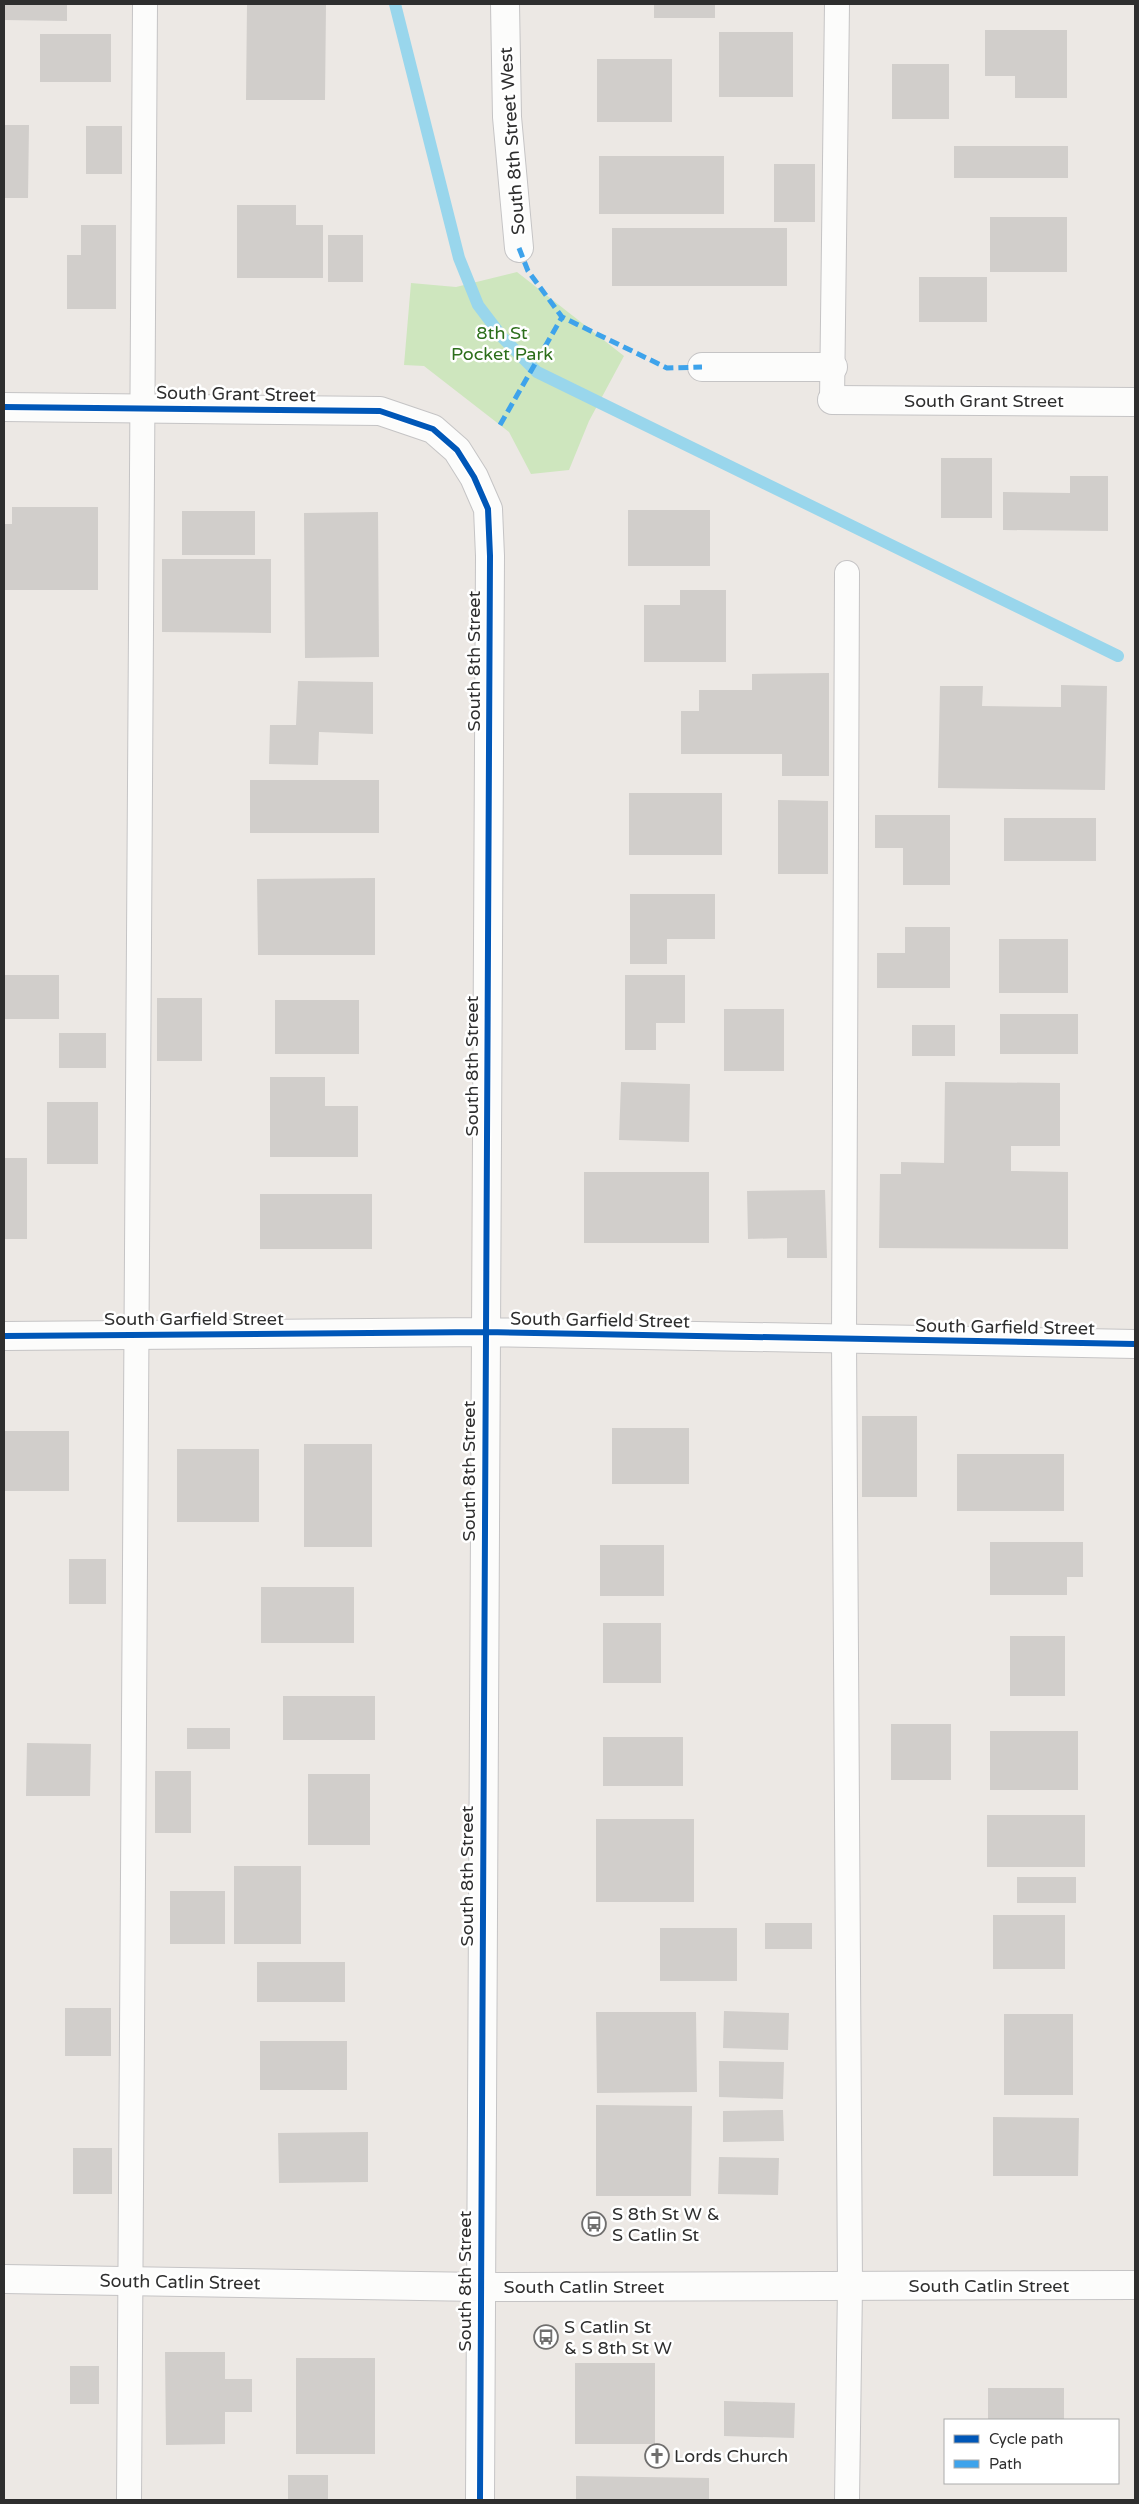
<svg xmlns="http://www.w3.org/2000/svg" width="1139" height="2504" font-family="'Varela Round',sans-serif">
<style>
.green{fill:#cee6be}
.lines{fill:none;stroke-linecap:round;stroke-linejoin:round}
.stream{stroke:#99d6ec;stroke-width:12}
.building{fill:#d1cecb}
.lane-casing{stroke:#c5c4c5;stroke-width:26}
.street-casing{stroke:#c5c4c5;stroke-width:30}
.lane{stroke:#fcfcfb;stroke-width:24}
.street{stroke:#fcfcfb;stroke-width:28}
.quiet{stroke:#3ea3eb;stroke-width:5;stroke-dasharray:10 5;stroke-linecap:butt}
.cycleway-casing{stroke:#fff;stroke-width:9}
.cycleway{stroke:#0057b8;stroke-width:6}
.labels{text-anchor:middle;stroke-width:5;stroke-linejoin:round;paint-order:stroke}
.street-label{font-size:18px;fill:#2e2e2e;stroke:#fff}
.park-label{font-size:18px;fill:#2c6e1b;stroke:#fff}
.poi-label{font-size:18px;fill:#2e2e2e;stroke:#fff;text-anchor:start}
</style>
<rect width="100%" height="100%" fill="#ece8e4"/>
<path class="green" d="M517,272L624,356L589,421L569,470L531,474L509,432L424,366L404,365L411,283L456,287Z"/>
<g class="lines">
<path class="stream" d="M395,4L459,258L478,305L503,338L537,372L1118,656"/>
</g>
<path class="building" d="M4,4H67V21L4,20Z
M247,4H326L325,100H246Z
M654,4H715V18H654Z
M985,30H1067V98H1015V76H985Z
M719,32H793V97H719Z
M40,34H111V82H40Z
M597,59H672V122H597Z
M892,64H949V119H892Z
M4,125H29L28,198H4Z
M86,126H122V174H86Z
M954,146H1068V178H954Z
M599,156H724V214H599Z
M774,164H815V222H774Z
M237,205H296V225H323V278H237Z
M990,217H1067V272H990Z
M81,225H116V309H67V255H81Z
M612,228H787V286H612Z
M328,235H363V282H328Z
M919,277H987V322H919Z
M941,458H992V518H941Z
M1070,476H1108V531L1003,530V492L1070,493Z
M12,507H98V590H4V524H12Z
M628,510H710V566H628Z
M182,511H255V555H182Z
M378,512L379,657L305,658L304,513Z
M162,559H271V633L162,632Z
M680,590H726V662H644V605H680Z
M829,673V776H782V754H681V711H699V690H752V674Z
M298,681L373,682V734L319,732L318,765L269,764L270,725H296Z
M1061,685L1107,686L1105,790L938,788L940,686H983L982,706L1061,707Z
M250,780H379V833H250Z
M629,793H722V855H629Z
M778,800L828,801V874H778Z
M875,815H950V885H903V848H875Z
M1004,818H1096V861H1004Z
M375,878V955H258L257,879Z
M630,894H715V939H667V964H630Z
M905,927H950V988H877V953H905Z
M999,939H1068V993H999Z
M4,975H59V1019H4Z
M625,975H685V1023H656V1050H625Z
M157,998H202V1061H157Z
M275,1000H359V1054H275Z
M724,1009H784V1071H724Z
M1000,1014H1078V1054H1000Z
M912,1025H955V1056H912Z
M59,1033H106V1068H59Z
M270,1077H325V1106H358V1157H270Z
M621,1082L690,1084L689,1142L619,1140Z
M945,1082L1060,1083V1146H1011V1171L1068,1172V1249L879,1248L880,1174H901V1162L944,1163Z
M47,1102H98V1164H47Z
M4,1158H27V1239H4Z
M584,1172H709V1243H584Z
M825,1190L827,1258H787V1238L748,1239L747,1191Z
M260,1194H372V1249H260Z
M862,1416H917V1497H862Z
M612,1428H689V1484H612Z
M4,1431H69V1491H4Z
M304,1444H372V1547H304Z
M177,1449H259V1522H177Z
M957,1454H1064V1511H957Z
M990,1542H1083V1577H1067V1595H990Z
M600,1545H664V1596H600Z
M69,1559H106V1604H69Z
M261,1587H354V1643H261Z
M603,1623H661V1683H603Z
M1010,1636H1065V1696H1010Z
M283,1696H375V1740H283Z
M891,1724H951V1780H891Z
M187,1728H230V1749H187Z
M990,1731H1078V1790H990Z
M603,1737H683V1786H603Z
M27,1743L91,1744L90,1796H26Z
M155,1771H191V1833H155Z
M308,1774H370V1845H308Z
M987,1815H1085V1867H987Z
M596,1819H694V1902H596Z
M234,1866H301V1944H234Z
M1017,1877H1076V1903H1017Z
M170,1891H225V1944H170Z
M993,1915H1065V1969H993Z
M765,1923H812V1949H765Z
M660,1928H737V1981H660Z
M257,1962H345V2002H257Z
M65,2008H111V2056H65Z
M724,2011L789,2013L788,2050L723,2048Z
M596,2012H696L697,2092L597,2093Z
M1004,2014H1073V2095H1004Z
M260,2041H347V2090H260Z
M719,2061L784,2062L783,2099L719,2097Z
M596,2105L692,2106L691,2196H596Z
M783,2110L784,2141L723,2142V2111Z
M993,2117L1079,2118L1078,2176H993Z
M368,2132V2182L279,2183L278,2133Z
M73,2148H112V2194H73Z
M719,2157L779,2158L778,2195L718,2194Z
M165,2352H225V2379H252V2412H225V2444L166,2445Z
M296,2358H375V2454H296Z
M575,2363H655V2444H575Z
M70,2366H99V2404H70Z
M988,2388H1064V2420H988Z
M724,2401L795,2403L794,2438L724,2436Z
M288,2475H328V2500H288Z
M576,2476L709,2478V2500H576Z"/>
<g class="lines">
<g class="lane-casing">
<path id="lane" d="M832,400L837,4
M129,2500L145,4
M847,2500L850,2286L844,1340L847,573"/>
</g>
<g class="street-casing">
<path id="street" d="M505,4L507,117L519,248
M702,367H833
M832,400L1135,402
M4,407L380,411L433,429L457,450L474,477L488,509L490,556L480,2500
M4,1336L485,1332L1135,1344
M4,2279L480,2287L1135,2285"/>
</g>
<use href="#lane" class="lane"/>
<use href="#street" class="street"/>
<path class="quiet" d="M519,248L528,271L562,317L667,368L702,367
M500,425L562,317"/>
<g class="cycleway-casing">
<path id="cycleway" d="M4,407L380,411L433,429L457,450L474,477L488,509L490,556L480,2500
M4,1336L485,1332L1135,1344"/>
</g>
<use href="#cycleway" class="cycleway"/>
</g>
<defs>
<g id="bus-ring" transform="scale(1.25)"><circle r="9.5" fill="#fff" stroke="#706f6e" stroke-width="1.5"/><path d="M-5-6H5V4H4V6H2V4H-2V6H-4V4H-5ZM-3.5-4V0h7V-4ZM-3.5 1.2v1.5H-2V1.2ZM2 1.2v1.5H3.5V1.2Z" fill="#706f6e"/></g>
<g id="church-ring" transform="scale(1.25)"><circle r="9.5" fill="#fff" stroke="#706f6e" stroke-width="1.5"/><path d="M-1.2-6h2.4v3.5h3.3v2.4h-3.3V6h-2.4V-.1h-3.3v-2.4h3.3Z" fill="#706f6e"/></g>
</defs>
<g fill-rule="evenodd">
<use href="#bus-ring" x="594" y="2224"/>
<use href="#bus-ring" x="546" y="2337"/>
<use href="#church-ring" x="657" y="2456"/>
</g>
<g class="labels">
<g class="street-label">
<text transform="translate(512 141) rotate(-94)" y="6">South 8th Street West</text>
<text transform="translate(236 394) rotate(1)" y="6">South Grant Street</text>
<text x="984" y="407">South Grant Street</text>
<text transform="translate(474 661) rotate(-90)" y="6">South 8th Street</text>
<text transform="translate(472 1066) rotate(-90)" y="6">South 8th Street</text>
<text x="194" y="1325">South Garfield Street</text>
<text transform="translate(600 1320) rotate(1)" y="6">South Garfield Street</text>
<text transform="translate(1005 1327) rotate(1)" y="6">South Garfield Street</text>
<text transform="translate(469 1471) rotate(-90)" y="6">South 8th Street</text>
<text transform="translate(467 1876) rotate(-90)" y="6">South 8th Street</text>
<text transform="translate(465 2281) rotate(-90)" y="6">South 8th Street</text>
<text transform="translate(180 2282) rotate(1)" y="6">South Catlin Street</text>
<text x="989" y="2292">South Catlin Street</text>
<text x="584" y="2293">South Catlin Street</text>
</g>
<g class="park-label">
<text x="502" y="339">8th St<tspan x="502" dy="21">Pocket Park</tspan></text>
</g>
<g class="poi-label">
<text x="612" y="2220">S 8th St W &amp;<tspan x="612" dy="21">S Catlin St</tspan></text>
<text x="564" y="2333">S Catlin St<tspan x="564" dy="21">&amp; S 8th St W</tspan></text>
<text x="674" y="2462">Lords Church</text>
</g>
</g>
<rect width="1139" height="2504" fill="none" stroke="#2e2e2e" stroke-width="10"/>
<rect x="944" y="2419" width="175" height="65" fill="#ffffff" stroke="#ababab"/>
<rect x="954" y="2435" width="25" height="8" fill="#0057b8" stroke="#ababab"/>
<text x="989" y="2444" font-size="15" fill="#2e2e2e">Cycle path</text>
<rect x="954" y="2460" width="25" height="8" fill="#3ea3eb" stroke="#ababab"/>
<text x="989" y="2469" font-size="15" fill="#2e2e2e">Path</text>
</svg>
